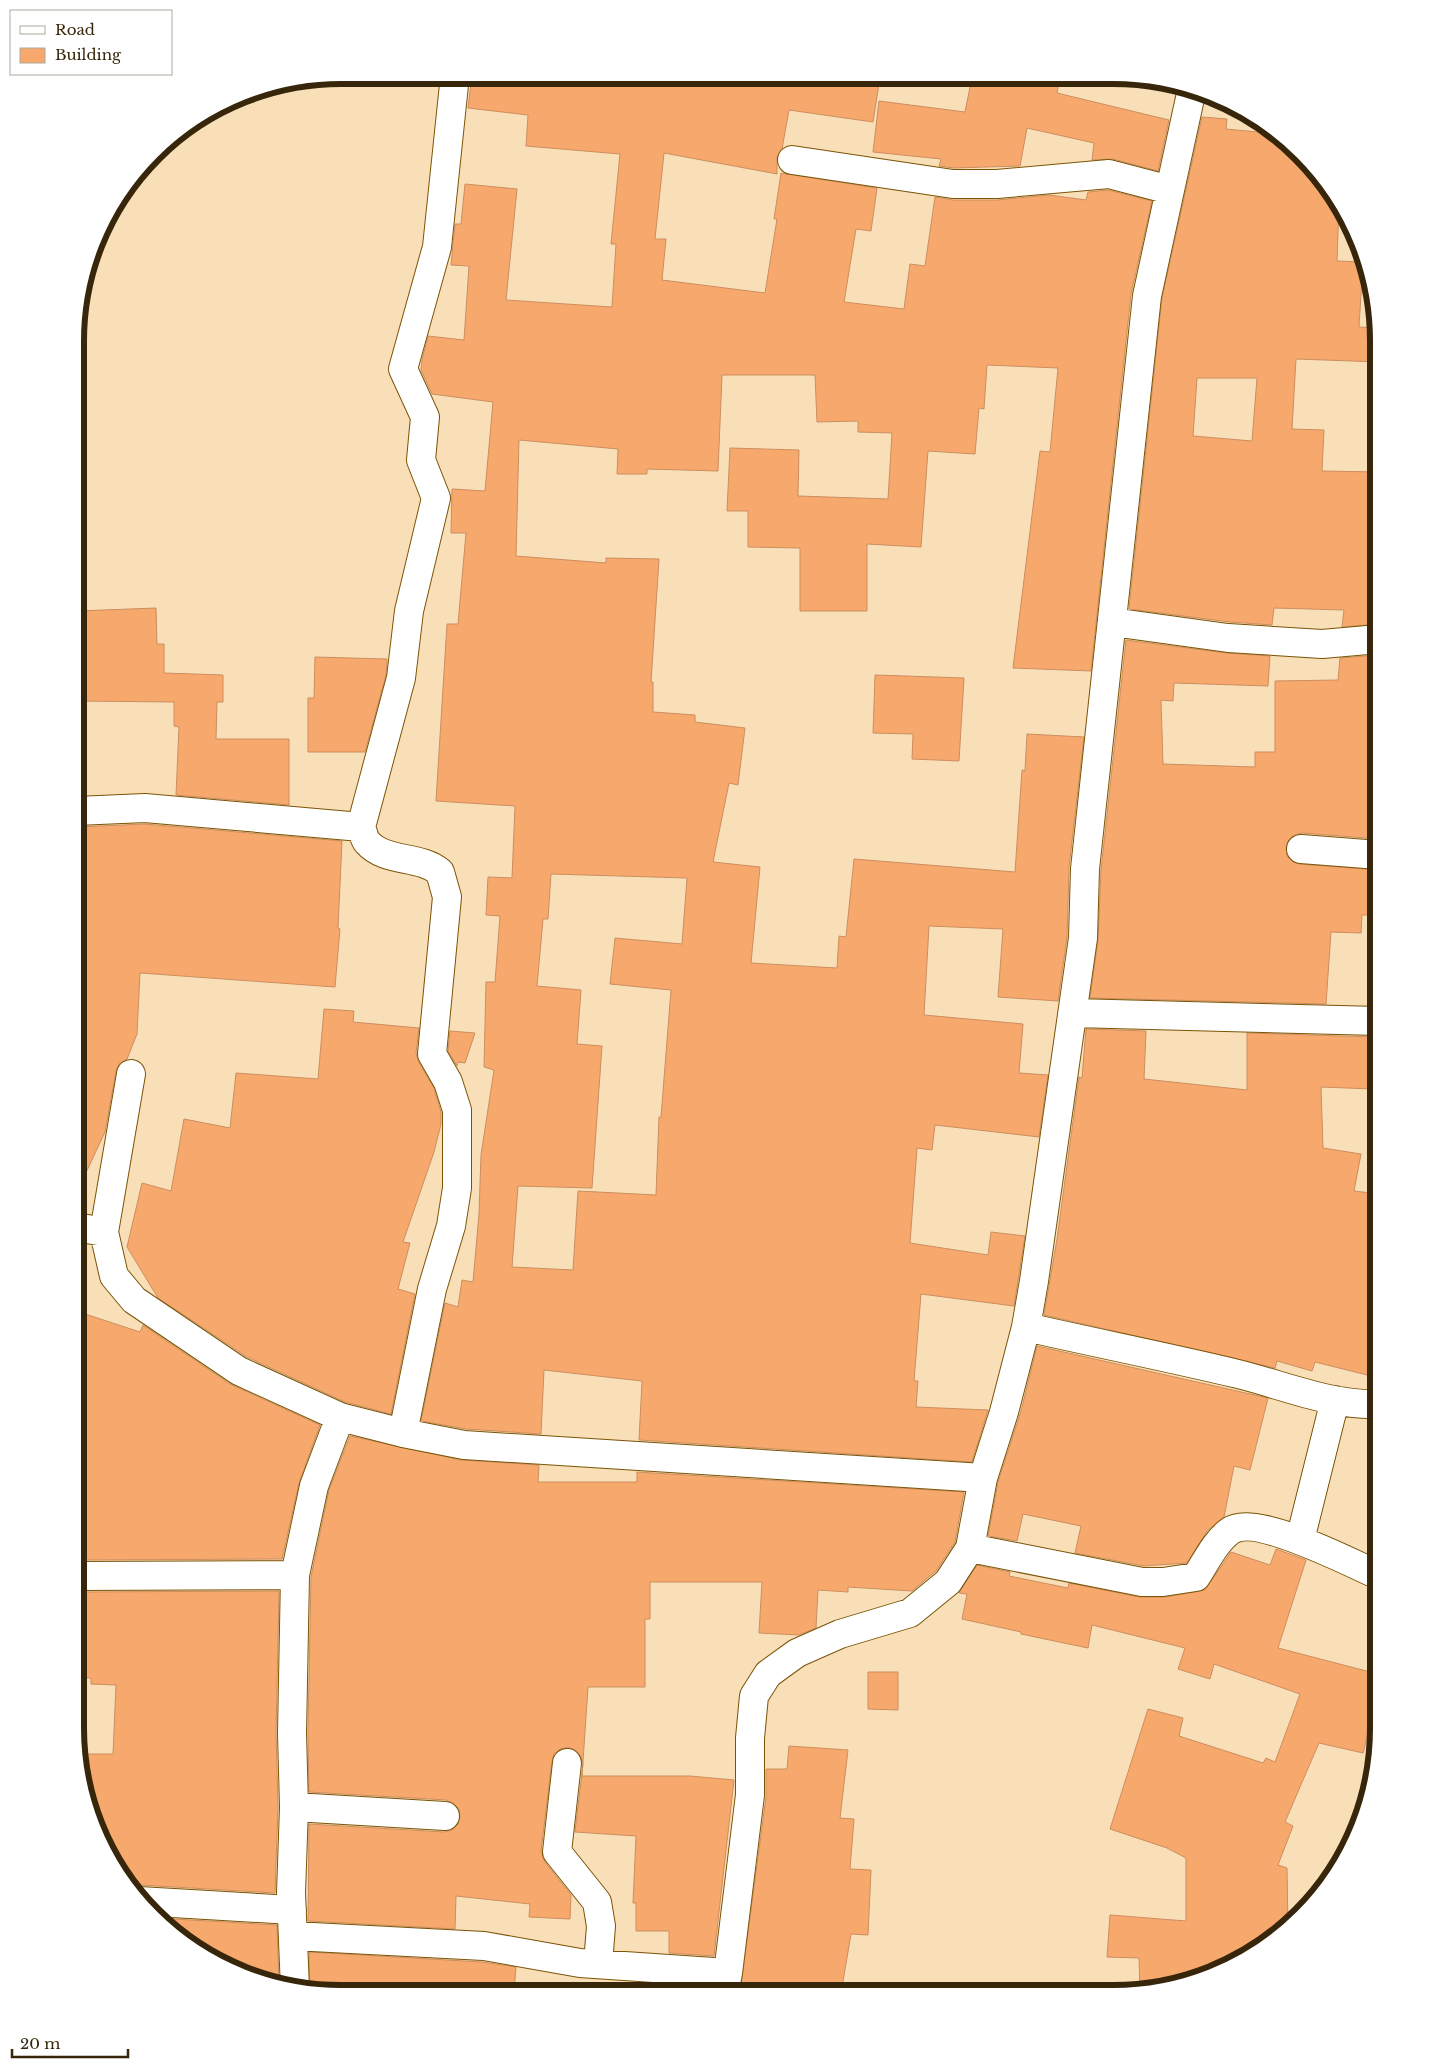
<svg xmlns="http://www.w3.org/2000/svg" width="1454" height="2069" font-family="'Libre Baskerville',serif">
<style>
.building{fill:#f7a86d;stroke:#cc8e5f;fill-rule:evenodd}
.lines{fill:none;stroke-linecap:round;stroke-linejoin:round}
.minor-casing{stroke:#7b5405;stroke-width:30}
.minor{stroke:#fff;stroke-width:28}
.rim{fill:none;stroke:#37260a;stroke-width:6}
</style>
<rect width="100%" height="100%" fill="#f9dfb8"/>
<path class="building" d="M472,75L880,77L873,122L789,110L782,149L777,157V174L664,153L655,239H666L662,280L765,293L777,219H774L781,173L877,188L871,231L856,229L844,302L904,309L910,264L925,266L935,197L953,200H997L1049,195L1086,200L1088,192L1108,190L1152,201L1131,294L1091,671L1013,668L1040,451L1050,452L1058,368L987,365L984,409L979,408L975,454L928,451L921,547L867,544V611H800V548L748,547V511H727L730,448L799,450L798,496L888,499L892,433L858,432V421L817,422L815,375H722L718,471L647,469V474H617L618,449L519,440L516,556L606,563V558L659,559L651,682H653V712L695,715V722L745,728L738,785L729,783L713,862L760,867L751,963L837,968L839,936L846,937L854,859L1015,872L1022,770L1025,771L1027,734L1084,737L1069,867L1067,937L1058,1001L998,997L1003,929L929,926L924,1015L1023,1024L1019,1073L1048,1075L1039,1137L935,1125L932,1150L917,1148L910,1243L988,1255L991,1232L1025,1236L1014,1306L921,1294L914,1381H918L916,1407L988,1410L972,1462L639,1440L642,1381L544,1370L541,1434L466,1429L421,1421L445,1303L458,1307L462,1280L473,1282L479,1214L481,1155L494,1070L484,1067L486,982H495L500,916L486,915L488,877L512,878L515,806L436,801L447,624H458L466,533H451L452,489L485,491L493,402L432,394L421,370L422,360L428,336L464,340L469,266L451,265L455,224H461L465,184L517,189L506,300L612,307L616,244H611L620,154L526,146L528,115L468,108ZM551,874L687,878L682,944L615,938L610,984L671,990L661,1117H659L656,1195L578,1191L573,1270L512,1267L518,1186L592,1188L602,1046L577,1044L581,990L537,986L543,919H548Z
M972,77H1060L1057,93L1169,120L1158,171L1113,159L1092,160L1094,143L1027,128L1020,166L954,168L939,166L941,159L873,152L879,101L965,112Z
M1202,117L1227,119L1226,129L1279,134L1313,166L1339,205L1337,261L1363,262L1359,327L1377,328L1379,362L1296,359L1292,429L1324,430L1322,471L1379,472V624L1342,627L1344,610L1274,608L1272,625L1230,622L1129,609L1162,298ZM1197,378H1257L1252,441L1193,436Z
M156,608L157,644H164V673L223,675V702H217L216,739H289V805L176,795L179,727L174,726V702L77,701V611Z
M1126,640L1226,653L1270,656L1268,686L1174,683L1173,701L1161,700L1163,764L1255,767V752H1275V681L1338,680L1340,658L1379,655V839L1302,833L1294,835L1288,841L1286,847L1287,856L1293,862L1299,864L1379,870V915H1362L1361,933L1331,932L1326,1004L1090,998L1098,940L1101,870Z
M315,657L387,659L386,675L365,752H308V698H314Z
M875,675L964,678L959,761L912,759L913,734L873,733Z
M145,824L342,841L338,928L340,929L335,987L140,973L137,1034L127,1059L119,1064L116,1071L105,1132L76,1194V827Z
M324,1009L354,1011L353,1022L419,1028L416,1053L418,1061L434,1088L441,1112V1124L434,1152L403,1242L410,1243L398,1289L415,1294L391,1414L345,1402L247,1357L158,1298L127,1247L142,1183L171,1191L184,1119L230,1128L236,1073L318,1079Z
M1086,1029L1146,1031L1144,1079L1247,1090V1033L1374,1037L1372,1089L1321,1087L1323,1148L1361,1154L1354,1191L1379,1194V1378L1315,1362L1312,1371L1277,1361L1275,1368L1044,1315L1057,1239L1079,1077L1082,1078Z
M450,1031L475,1033L465,1063L458,1062L457,1066L448,1051Z
M76,1311L140,1332L143,1325L230,1384L320,1425L299,1483L282,1559L75,1560Z
M1037,1346L1268,1398L1250,1470L1234,1466L1224,1517L1207,1531L1187,1563L1144,1566L1075,1553L1081,1526L1023,1514L1017,1541L988,1536L998,1482L1021,1411Z
M350,1436L461,1460L539,1465L538,1482H637V1472L964,1492L955,1542L936,1571L912,1591L848,1587V1592L818,1590L816,1628L799,1635L759,1633L762,1582H650V1619H645V1687H588L582,1776H690L734,1780L714,1956L669,1953V1931H636V1903H633L636,1836L575,1832L583,1764L581,1757L577,1751L568,1747L560,1749L554,1754L552,1761L541,1851L545,1862L571,1895L570,1919L529,1917L530,1904L456,1896L455,1929L308,1921L309,1824L444,1832L452,1830L458,1824L460,1817L459,1809L453,1803L446,1800L309,1792L308,1733L311,1577L329,1490Z
M1276,1549L1306,1560L1278,1648L1378,1674V1696L1363,1753L1319,1743L1306,1773L1285,1822L1293,1826L1278,1865L1287,1868L1288,1929L1230,1967L1165,1989L1140,1991L1139,1958L1107,1957L1110,1915L1186,1921V1858L1167,1848L1110,1829L1148,1709L1183,1718L1179,1736L1263,1763L1266,1758L1275,1762L1300,1694L1214,1664L1210,1679L1178,1669L1185,1648L1092,1625L1088,1648L1021,1634V1632L962,1619L967,1594L959,1593L977,1565L1010,1572L1009,1576L1068,1588L1069,1583L1139,1597H1165L1205,1590L1231,1552L1270,1565Z
M279,1591L276,1733L278,1807L275,1893L140,1885L131,1888L102,1845L80,1780L78,1754H113L116,1685L91,1684V1678H75V1592Z
M868,1672H898V1710L868,1709Z
M789,1746L848,1750L840,1818L854,1819L850,1869L871,1870L868,1935L851,1934L841,1993H740L766,1797V1769H787Z
M157,1918L277,1925L279,1985L255,1980L193,1949Z
M309,1952L482,1962L516,1967L514,1992H310Z
M668,1985L709,1987V1993H667Z"/>
<g class="lines">
<g class="minor-casing">
<path id="minor" d="M1170,190L1192,89
M1112,622L1228,638L1322,644L1379,639
M76,811L145,808L361,827C363,831 364,839 367,842C385,863 420,855 440,872L447,897L432,1054L448,1082L457,1110V1188L451,1226L432,1289L403,1433
M361,827L401,678L409,611L436,498L421,460L425,417L403,369L437,247L455,75
M1301,849L1379,855
M1074,1013L1379,1021
M131,1074L104,1232L114,1276L134,1300L239,1371L340,1417
M76,1227L104,1232
M1026,1327C1096,1343 1167,1357 1238,1374C1283,1385 1331,1406 1379,1404
M1300,1540L1335,1400
M970,1548L1142,1582H1163L1196,1577C1206,1562 1215,1542 1230,1531C1255,1513 1351,1563 1378,1575
M75,1576L295,1575
M567,1763L557,1852L597,1902L601,1926L598,1964
M294,1807L445,1816
M139,1901L292,1910
M293,1936L484,1946L580,1963L728,1973L724,1993
M728,1973L750,1795V1738L754,1696L768,1674L797,1653L840,1634L910,1613L948,1582L970,1548L983,1478L1004,1412L1026,1327L1034,1281L1083,938L1085,869L1147,296L1170,190L1109,174L997,184H953L792,160
M295,1989L291,1893L294,1807L292,1733L295,1575L314,1486L340,1417L403,1433L464,1445L983,1478"/>
</g>
<use href="#minor" class="minor"/>
</g>
<path d="M0 0H1454V2069H0ZM341 84H1113A257 257 0 0 1 1370 341V1728A257 257 0 0 1 1113 1985H341A257 257 0 0 1 84 1728V341A257 257 0 0 1 341 84Z" fill="#fff" fill-rule="evenodd"/>
<path class="rim" d="M341 84H1113A257 257 0 0 1 1370 341V1728A257 257 0 0 1 1113 1985H341A257 257 0 0 1 84 1728V341A257 257 0 0 1 341 84Z"/>
<rect x="10" y="10" width="162" height="65" fill="#ffffff" stroke="#afa89d"/>
<rect x="20" y="26" width="25" height="8" fill="#ffffff" stroke="#afa89d"/>
<text x="55" y="35" font-size="15" fill="#37260a">Road</text>
<rect x="20" y="48" width="25" height="15" fill="#f7a86d" stroke="#afa89d"/>
<text x="55" y="60" font-size="15" fill="#37260a">Building</text>
<path d="M12 2049v8h116v-8" fill="none" stroke="#37260a" stroke-width="2.5"/>
<text x="20" y="2049" font-size="15" fill="#37260a" stroke="#ffffff" stroke-width="4" paint-order="stroke">20 m</text>
</svg>
